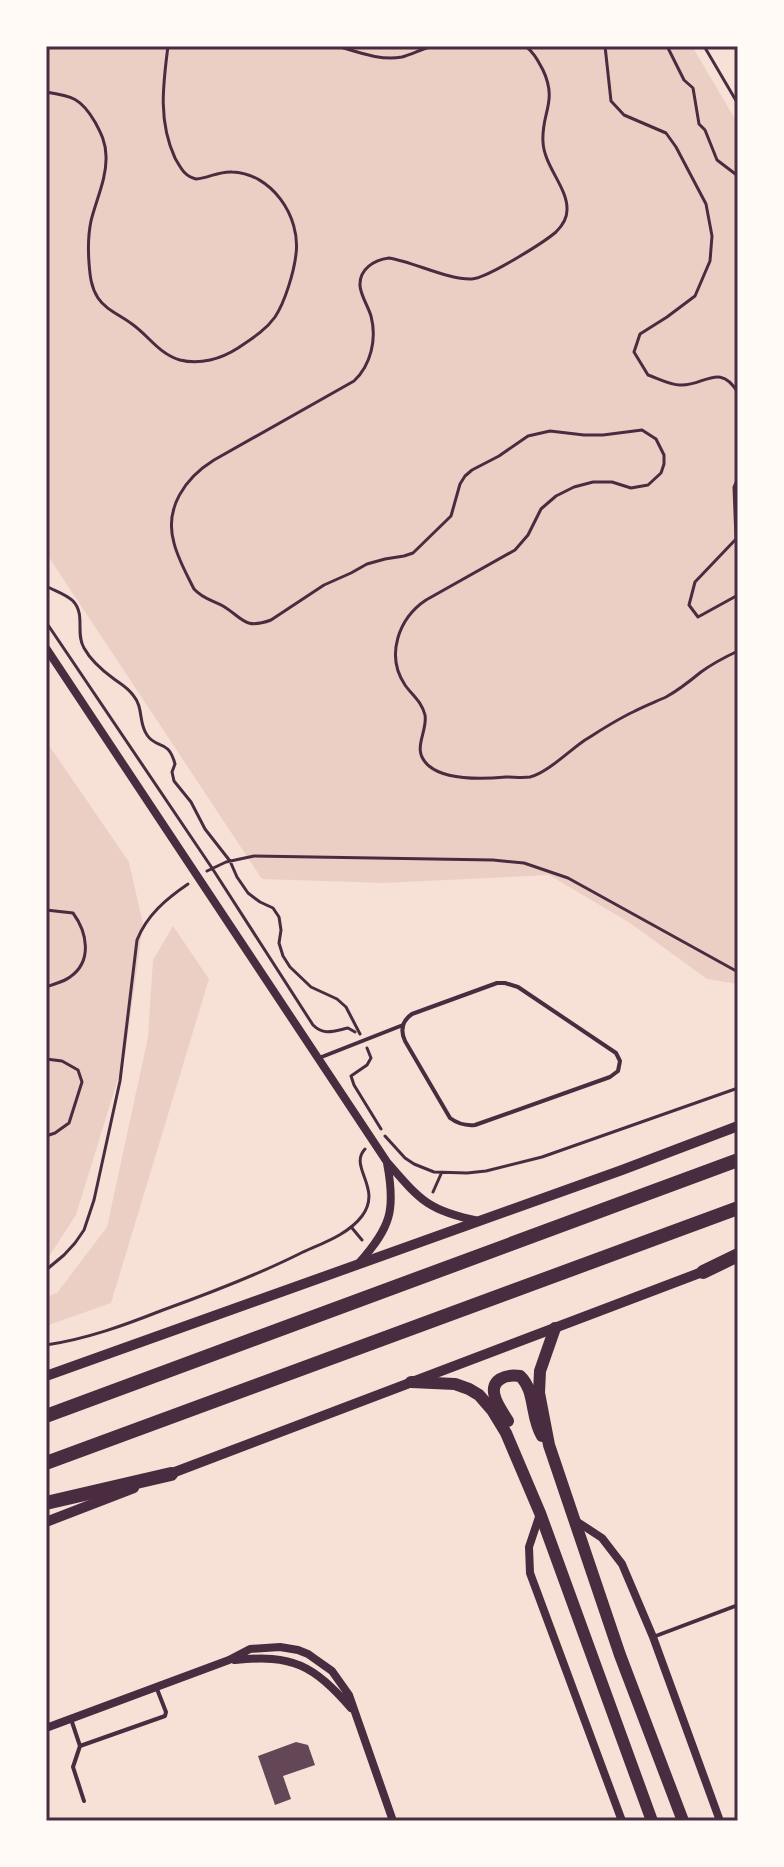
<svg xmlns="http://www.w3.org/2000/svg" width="784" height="1867" font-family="'Sofia Sans Condensed',sans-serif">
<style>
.green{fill:#ebcfc5}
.building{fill:#644757}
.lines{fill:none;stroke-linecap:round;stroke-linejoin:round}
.path{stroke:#4a2c40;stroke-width:3}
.service{stroke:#4a2c40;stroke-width:4}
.minor{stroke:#4a2c40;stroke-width:8}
.tertiary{stroke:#4a2c40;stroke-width:10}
.secondary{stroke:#4a2c40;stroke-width:12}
.trunk{stroke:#4a2c40;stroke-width:14}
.neatline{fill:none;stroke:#4a2c40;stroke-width:3}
</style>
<rect width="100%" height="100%" fill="#f7e1d7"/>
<path class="green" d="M46,46H692L738,124V984L707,979L630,923L549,875L384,883L262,879L46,553Z
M46,741L129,862L143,924L125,1056L76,1215L46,1261Z
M173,926L209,979L111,1303L46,1326V1297L57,1293L107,1227L148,1037L153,960Z"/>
<path class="building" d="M296,1742L308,1745L315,1765L283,1776L291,1799L275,1805L258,1756Z"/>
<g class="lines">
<path class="path" d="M337,46C358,52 380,61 402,57C412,54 422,49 433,46
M525,46C534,52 538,61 543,70C558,102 541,113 543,142C544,166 568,188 567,210C567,218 562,226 556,232C543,243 487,278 472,279C448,280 414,262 389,258C374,260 359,269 360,286C361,296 368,306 371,316C377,339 371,365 354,381L214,460C185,478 164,508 174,543C178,559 187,575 194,589C203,599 212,600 223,606C243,618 244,630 271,620L324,585L351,573L367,564L385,559L404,556L413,553L451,516L460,484L465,476L472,470L499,456L528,436L550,431L584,435H603L642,430L656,439L664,455V464L661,473L648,485L631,488L612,482H593L574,487L556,496L541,509L528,535L515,550L426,600C399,618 385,655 405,685C412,695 422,702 425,715C428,733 410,750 429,766C447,781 484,779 506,777C514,777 522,778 530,777C547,773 570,750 585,740C601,730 616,720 633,712C644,706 655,702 666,697C679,690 690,681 701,672C712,664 725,657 738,651
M605,46L611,101L624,115L666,133L676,147L706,204L712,236L710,261L695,296L667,317L640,334L634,352L648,375C657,378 670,385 680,385C703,387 720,361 738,393
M667,46L684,80L693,88L699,124L705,130L717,160L738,176
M704,46L738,104
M46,92C72,96 81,98 95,122C101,133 106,143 106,156C107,178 96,200 91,221C88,235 88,249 89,263C90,276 91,287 98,298C106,310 120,315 132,324C149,336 159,354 180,360C200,365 221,359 238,348C251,339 265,331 275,317C285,302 294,272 296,254C301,216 271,173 232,172C219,171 209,178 196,179C184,176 181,168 175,158C158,121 163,85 168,46
M738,478L734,487L736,539L695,582L689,605L698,617L738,595
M46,586C55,591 66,594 73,601C86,615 75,633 84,648C90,659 103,671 114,679C121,684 127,687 133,695C144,708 138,722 147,735C157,750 168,738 175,764L172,772L174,781L191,802L205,829L230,861L237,877L248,893L260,902L273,908L279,917L281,930L279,943L283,956L290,967L311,987L337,999L346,1007L360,1034
M46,622L212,868L313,1025C324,1036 334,1031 348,1028L355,1032
M207,871L226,862L254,856L493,860L524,863L568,878L738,972
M46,910L73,913C87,932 93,961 70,977C64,982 53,984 46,987
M367,1048L371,1058L367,1065L351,1076L354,1085L381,1129
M46,1059L62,1061L78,1070L82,1082L69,1123L55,1133L46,1136
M385,1136L405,1158L414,1164L434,1172L467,1173L486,1171L542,1157L738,1088
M433,1192L441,1174
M352,1228L362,1240
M46,1270L64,1255L75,1243L84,1230L94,1200L120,1081L137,940C147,915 166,899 188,884
M46,1345C87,1339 125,1325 163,1310C210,1293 255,1276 299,1254C320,1244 348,1235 362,1216C383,1188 348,1167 365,1149"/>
<path class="service" d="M497,983H505L518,987L616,1053L620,1061L618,1071L610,1077L475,1125C465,1126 458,1124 450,1118L405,1041C400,1030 402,1021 412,1014Z
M319,1058L403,1025
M653,1637L738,1605
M71,1719L80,1746L165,1716L166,1712L157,1689
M80,1746L73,1767L84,1801"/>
<path class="minor" d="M46,648L387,1162C420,1200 428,1211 479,1221
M359,1263C391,1227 396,1210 387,1163
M540,1514L529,1547L530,1573L622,1821
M576,1521L602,1538L622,1564L653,1637L720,1821
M235,1660C293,1654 313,1665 351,1708
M46,1728L229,1660L250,1649L280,1647L298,1650L308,1654L332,1671L349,1695L393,1821"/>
<path class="tertiary" d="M46,1376L622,1170L738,1126
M167,1475L710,1269
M46,1522L134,1488"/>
<path class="secondary" d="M555,1328L540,1371L539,1393L549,1445L620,1655L683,1821
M411,1382L455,1384L469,1389L479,1395L492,1410L506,1433L540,1513L652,1821
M508,1421C504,1414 497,1405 495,1397C489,1379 507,1374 520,1376C536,1391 530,1417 542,1436"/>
<path class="trunk" d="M703,1272L738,1255
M46,1416L738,1160
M46,1463L738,1208
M46,1503L171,1474"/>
</g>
<rect width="784" height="1867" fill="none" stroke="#fffaf5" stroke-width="96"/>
<rect x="48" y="48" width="688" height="1771" class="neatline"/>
</svg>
